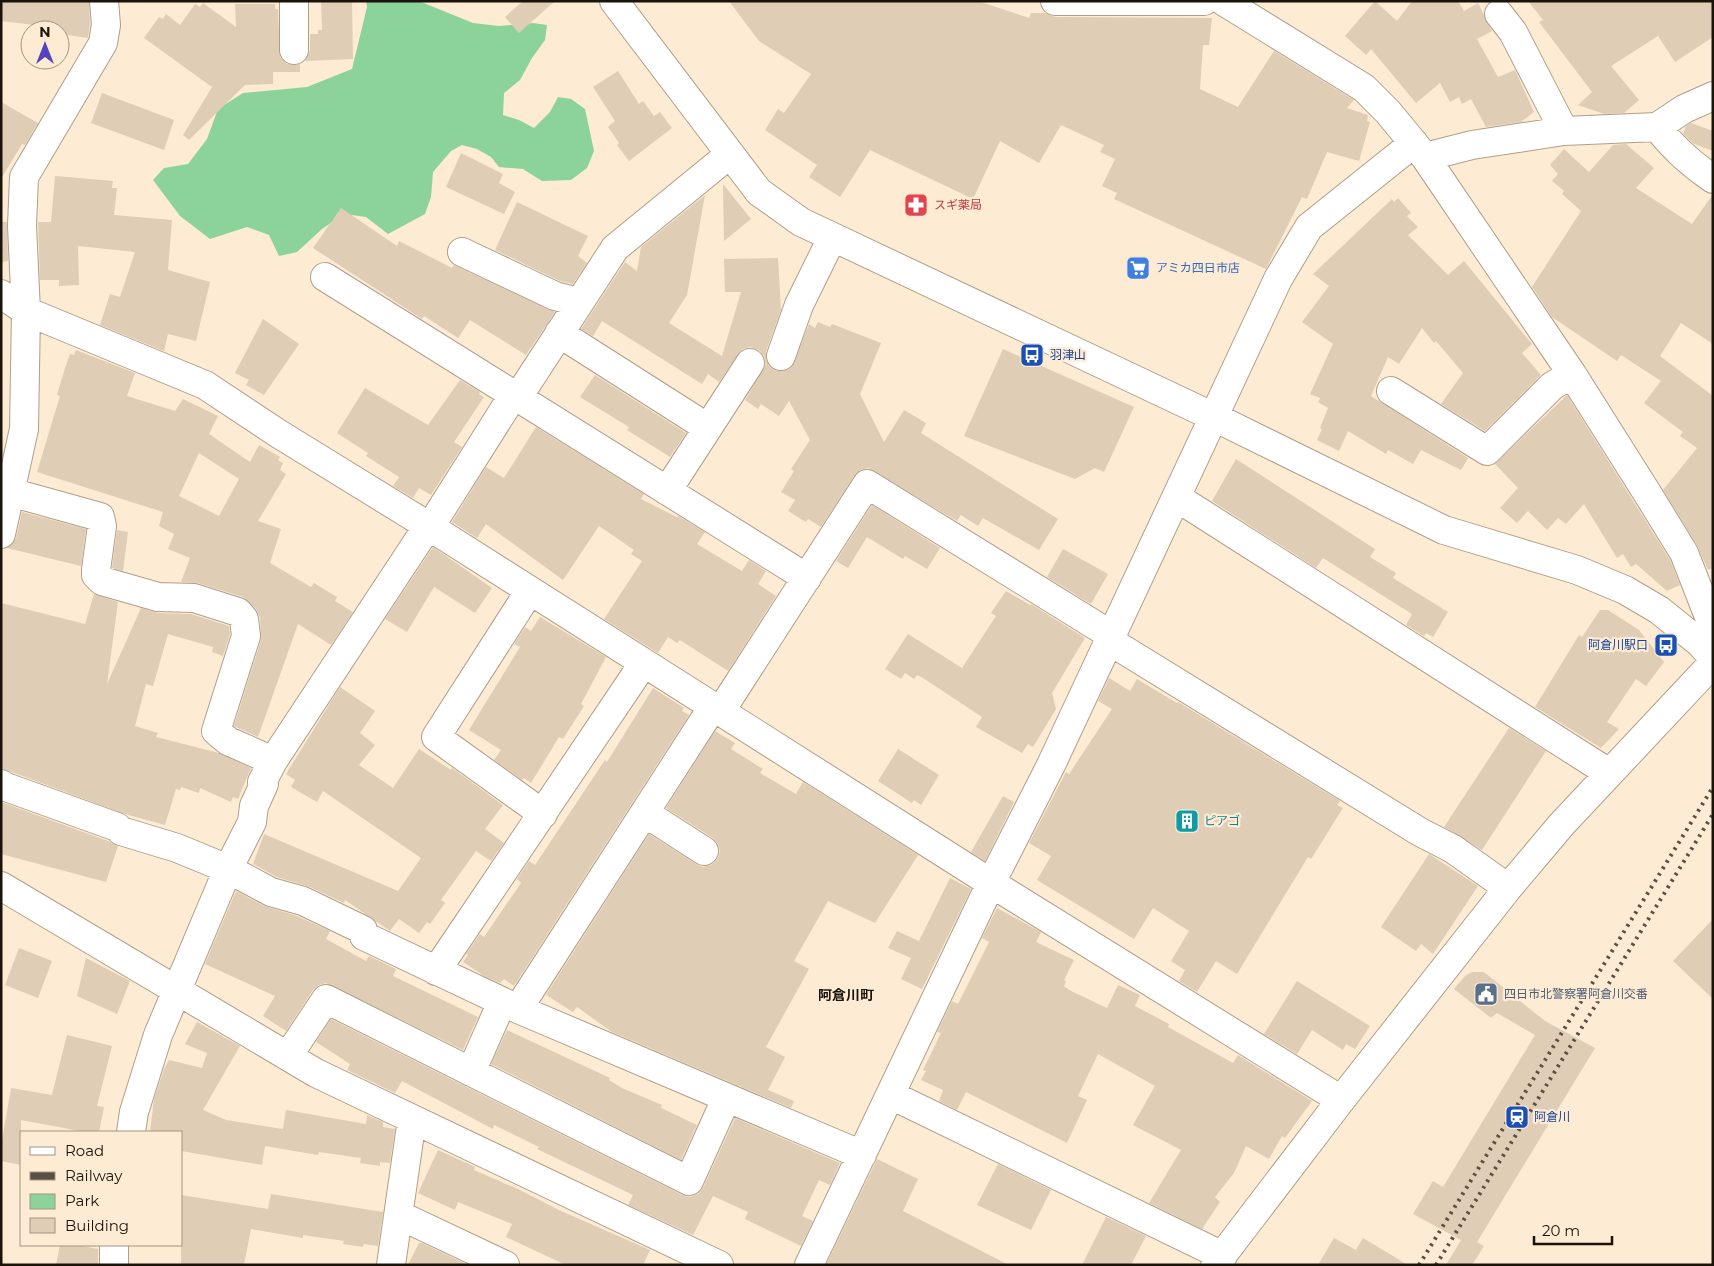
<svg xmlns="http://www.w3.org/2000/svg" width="1714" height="1266" font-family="Montserrat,'Noto Sans JP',sans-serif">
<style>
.green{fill:#8bd39b}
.building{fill:#dfcdb6;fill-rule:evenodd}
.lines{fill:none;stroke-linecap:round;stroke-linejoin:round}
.minor-casing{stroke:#b09f88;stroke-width:30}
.minor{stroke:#fff;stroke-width:28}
.rail{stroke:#594f42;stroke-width:4;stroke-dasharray:2.5 5;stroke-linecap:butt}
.labels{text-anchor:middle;stroke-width:4.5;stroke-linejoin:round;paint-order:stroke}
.health-label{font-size:12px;fill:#be3a42;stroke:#fdebd3;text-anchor:start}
.shop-label{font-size:12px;fill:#366cbe;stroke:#fdebd3;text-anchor:start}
.transit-label{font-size:12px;fill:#164399;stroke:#fdebd3;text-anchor:start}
.culture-label{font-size:12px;fill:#0d838f;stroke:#fdebd3;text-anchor:start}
.service-label{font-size:12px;fill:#4e5e75;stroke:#fdebd3;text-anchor:start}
.neighbourhood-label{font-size:14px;font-weight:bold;fill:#19130a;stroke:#fdebd3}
</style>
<rect width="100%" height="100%" fill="#fdebd3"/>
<path class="green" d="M366,1H419L473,23L499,26L533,23L547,25L545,40L532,58L520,80L504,93L503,115L519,120L534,128L550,112L558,97L571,99L585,109L594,151L587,168L571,180L542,181L523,169L499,167L491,157L477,149L462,145L451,151L433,172L431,197L425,214L388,234L366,217L344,214L322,229L297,252L279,256L269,235L247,227L210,239L180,216L153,180L164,168L188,164L207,139L218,109L243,93L307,87L352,69L367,7Z"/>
<path class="building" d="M1,1H89L90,24L88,38L60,34V30H34V25L1,21Z
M321,1H352L353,59L305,61L310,50V34H318V30H322Z
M523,1H555L519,33L505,17Z
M729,1H978L1029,18L1031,13H1045L1055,17L1212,18L1209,45H1203L1200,89L1238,107L1274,51L1354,100L1347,108L1368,115L1367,121L1370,122L1359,161L1327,152L1307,199L1302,197L1266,269L1114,199L1117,193L1102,186L1115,159L1100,152L1104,145L1061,125L1039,163L1000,141L973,199L870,150L840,197L809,177L817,165L765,130L778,109L784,113L811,74L759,41Z
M1375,1L1397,21L1412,1H1458L1464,11L1478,3L1492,31L1477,39L1498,77L1515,70L1534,112L1521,122L1486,127L1471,99L1462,104L1459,97L1450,102L1440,83L1416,103L1371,49L1366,55L1345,36Z
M1528,1H1713V37L1675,62L1658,36L1611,66L1639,100L1624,113L1604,114L1578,105L1592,92L1539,22L1543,20Z
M203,3L236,27L235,4H275V9H278L280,57L287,64H300V72H273V84L245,85L189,140L183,135L212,87L144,38L159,17L163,19L166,14L180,25L195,4L200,7Z
M618,71L639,104L643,101L654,116L660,112L672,128L629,161L617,145L619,143L608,127L615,121L593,87Z
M102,93L174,120L164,150L91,123Z
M1,102L38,123L25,145L22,144L1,179Z
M1691,123L1713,131V151L1694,144L1683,134L1686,126Z
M1626,144L1654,168L1636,188L1692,224L1713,194V344L1681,323L1660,356L1713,396V568L1708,570L1697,545L1663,490L1697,448L1680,436L1683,432L1644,403L1661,381L1621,355L1617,361L1552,317L1532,287L1581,211L1562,194L1564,191L1552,181L1558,174L1550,165L1564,149L1589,172L1613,145Z
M461,153L503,174L499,183L515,192L504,214L446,187Z
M55,176L113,181L112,188H117L114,215L172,220L168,270L210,282L196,341L168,334L164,351L100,325L110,294L120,297L135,252L78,246L79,285L59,286V280H40L38,222H51Z
M723,184L751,219L724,241Z
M705,195L687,295L669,323L722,356L741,292H725L724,259L778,258L781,310L766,351V359L769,366L776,371H783L791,368L809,324L815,328L818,322L830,327L832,324L881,343L860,394L884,442L904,410L926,423L921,433L1058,519L1039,550L983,518L978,526L961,515L957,521L868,468L860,470L854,476L821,527L808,519L806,522L788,511L795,500L781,492L794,471L791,469L810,440L789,401L779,416L761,404L758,409L745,400L766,364L764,356L759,350L750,347L742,349L719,382L708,374L702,384L602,321L593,336L581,329L625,262L637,271L641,247Z
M1398,198L1411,213L1407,216L1418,227L1408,235L1448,275L1464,261L1532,344L1522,353L1541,375L1485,431L1441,404L1463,373L1436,341L1434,343L1422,328L1399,364L1388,357L1371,396L1468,458L1461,470L1421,450L1413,464L1388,450L1386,454L1348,431L1339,451L1317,440L1322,429L1320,428L1328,408L1318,402L1320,398L1310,394L1333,344L1302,322L1329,286L1313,274L1392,199L1394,202Z
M517,202L588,236L578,256L587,263L573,284L560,281L495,250Z
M341,208L397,246L399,241L452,268L454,265L555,312L526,355L470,320L458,338L424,316L422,319L313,248Z
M1,222H7L8,261L1,262Z
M263,319L299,344L264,395L246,385L249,380L235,373Z
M1003,349L1134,407L1104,472L1095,468L1075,479L964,436Z
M76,350L135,373L127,396L175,411L183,399L218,416L209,434L250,462L259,445L280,457L278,460L283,463L280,470L286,474L258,521L281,529L270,563L311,587L314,583L337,597L335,601L353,612L331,645L298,624L258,737L234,726L261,640L260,617L256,609L243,597L198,583L181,582L190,558L168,549L174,534L159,526L163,512L37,472L60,396L57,395L65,368L70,354L74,355ZM199,453L239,479L219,516L179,496Z
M595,375L686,433L670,457L627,430L629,427L580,397Z
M460,380L480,392L479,394L484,397L454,442L462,447L431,495L419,488L413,498L393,486L399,477L366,456L368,453L337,433L365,388L428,425Z
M1567,395L1670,560L1680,585L1667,591L1636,564L1631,567L1623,554L1617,558L1584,504L1566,524L1558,518L1547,530L1528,511L1517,523L1500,508L1518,488L1495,464Z
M536,427L644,494L641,499L677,517L678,516L705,532L697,544L742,571L749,560L766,571L758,584L776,596L728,671L680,640L677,643L668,637L658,653L604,619L642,561L631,554L634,550L599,526L563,580L486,524L477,538L452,522L486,467L504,478Z
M1236,459L1375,549L1370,557L1396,573L1393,578L1448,612L1433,637L1426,633L1424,636L1406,625L1412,614L1323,558L1316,568L1212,501Z
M872,505L940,548L927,569L905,556L903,559L867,537L848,568L836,561Z
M22,512L86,529L81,566L7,548L16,538Z
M117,530L128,532L123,571L112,568Z
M433,547L492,588L475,613L434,587L407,632L385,619Z
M1063,549L1108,574L1091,604L1047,577Z
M1006,591L1030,605L1031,604L1085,638L1052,693L1056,709L1033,747L1028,744L1022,753L976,727L982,717L923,678L917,675L914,679L905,673L901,679L885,669L908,634L962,668L996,616L991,613Z
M94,594L118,602L107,684L141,608L158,613L191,614L229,626L230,634L223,656L212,652L213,647L168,634L153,686L146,684L135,726L158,733L156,737L219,753L251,768L238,799L233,797L231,802L200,788L199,793L181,787L180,790L176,789L165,825L125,814L1,768V603L85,624Z
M1600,610H1608L1639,630L1664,662L1646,686L1636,679L1607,722L1619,729L1601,748L1535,707L1579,635L1582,637Z
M540,617L606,657L581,704L584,706L563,739L559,737L531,783L524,778L522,780L494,760L501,750L469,730L520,647L514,644L525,627L531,631Z
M1109,678L1130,691L1137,679L1177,703L1178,702L1340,801L1337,805L1343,808L1311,859L1308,857L1237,974L1216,961L1197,992L1179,981L1185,970L1171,961L1189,931L1153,908L1134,939L1037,880L1051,856L1029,843L1066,772L1069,774L1112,709L1098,701Z
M340,687L375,711L360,733L375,745L359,765L393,788L419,749L451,770L452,768L503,805L485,829L504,843L491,861L476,851L441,900L445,903L430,924L427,922L419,933L399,919L390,931L345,900L344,903L310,887L277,877L253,864L264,834L398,891L421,858L323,791L317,802L291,787L295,780L286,774Z
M653,688L684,708L682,711L689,715L514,986L504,979L500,983L486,977L463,962L468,955L466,954L480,934L484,937L521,883L517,879L529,861L535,865L605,760L607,762Z
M1509,728L1546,751L1482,850L1444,827Z
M715,731L735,743L731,749L763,769L760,773L796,794L803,782L918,855L875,923L828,901L794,961L809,969L766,1047L785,1057L768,1090L794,1101L791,1108L612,1032L577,1007L573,1012L546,995L649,834L696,864L703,867L711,865L717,860L720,851L718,844L713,838L666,808Z
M898,749L939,775L921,805L914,800L912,803L878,781Z
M1003,796L1014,802L985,861L971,852Z
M1,802L108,841L118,846L106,882L1,854Z
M1429,854L1478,886L1433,954L1421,944L1416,951L1381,927Z
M950,878L971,889L922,989L901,979L911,958L888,948L897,931L919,941Z
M236,891L264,906L297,916L330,931L326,939L366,961L369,956L396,969L393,976L478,1017L463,1050L326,983L319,985L313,990L286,1031L263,1016L275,996L205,964Z
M997,908L1041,932L1036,942L1074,960L1064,980L1066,981L1064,986L1069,990L1107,1008L1118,985L1140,995L1135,1006L1169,1024L1168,1027L1233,1063L1238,1055L1312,1101L1285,1138L1282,1136L1269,1159L1246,1146L1234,1173L1215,1197L1220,1202L1202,1229L1149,1203L1181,1150L1133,1125L1155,1086L1098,1054L1078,1096L1087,1100L1067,1143L966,1092L957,1110L939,1101L943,1090L921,1080L926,1071L923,1070L941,1033L937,1032L952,1001L958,1004L989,942L982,938Z
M1713,919V999L1673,961Z
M19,948L52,961L38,998L5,985Z
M86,958L130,981L117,1014L77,996Z
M1472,972H1484L1545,1021L1595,1048L1477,1242L1484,1246L1472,1265H1446L1461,1240L1413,1214L1433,1181L1443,1187L1535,1035L1497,1013L1491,1018L1454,989L1465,976Z
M1297,981L1370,1026L1355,1049L1346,1044L1343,1050L1312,1030L1297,1054L1264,1034Z
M331,1019L682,1195L690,1197L698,1194L703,1188L735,1118L840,1163L830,1185L819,1180L802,1216L813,1221L801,1246L745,1219L748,1212L713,1196L693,1235L628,1205L633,1195L537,1149L539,1147L494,1125L493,1129L402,1081L395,1093L347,1070L350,1064L316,1042Z
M197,1022L240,1046L203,1110L226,1120L283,1129L286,1110L366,1124L367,1115L383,1122V1127L395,1129L390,1163L380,1162V1166L360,1163L361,1158L319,1152L318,1155L265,1146L262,1165L181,1151V1132H150L154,1099L164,1069L169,1060L202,1068L207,1053L185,1044Z
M507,1030L610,1078L609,1080L622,1088L662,1105L661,1108L697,1125L681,1160L491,1064Z
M67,1035L112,1046L97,1106L104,1107L99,1132H85L21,1120V1165L1,1161V1146L11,1088L52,1095Z
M438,1150L475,1167L474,1170L520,1190L559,1210L650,1250L643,1265H566L506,1237L512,1224L458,1202L455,1210L418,1193Z
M877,1159L918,1179L903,1211L1009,1265H826Z
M998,1164L1051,1190L1031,1230L977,1205Z
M271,1194L383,1212L378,1246L364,1244L363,1247L343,1244L344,1241L303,1235V1238L251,1229L244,1265H181V1195L268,1209Z
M1106,1217L1146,1236L1131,1265H1082Z
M1334,1238L1356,1250L1363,1238L1408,1265H1318Z
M419,1243H422L468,1265H408Z
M60,1245H78L98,1249V1265H56Z"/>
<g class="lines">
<g class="minor-casing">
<path id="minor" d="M104,1L106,25L103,43L24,177L22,226L26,311L205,385L279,434L430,527L991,883L1341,1100
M294,1V50
M614,1L759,192L801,222L1214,417L1444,530L1577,570L1625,590L1659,610L1700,643L1713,658
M1055,1H1204
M1223,1L1364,88L1388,112L1425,157L1572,374L1649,496L1684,553L1713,627
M1499,14L1513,32L1564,131
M1657,127C1673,148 1691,164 1713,179
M1425,157L1472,145L1564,131L1657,127L1684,109L1713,96
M462,252L555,296L578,302
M325,277L807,578
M1,294L26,311L24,429L1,534
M559,333L708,428
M781,356L799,305L832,238
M1391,391L1487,451L1552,386L1572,374
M518,397L615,248L730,154
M667,491L750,363
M10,492L100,517L102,526L96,570V575L102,581L158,597L194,598L238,612L244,619L246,636L216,731L228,741L273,761
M1176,497L1609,773
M430,527L514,394
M529,592L436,737L543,814
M1108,640L1420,832L1453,849L1508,888
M720,712L867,484L1111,635
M1,784L6,787L117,827L121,831L177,848L228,869L271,892L303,901L363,930L364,936L518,1009L862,1155
M645,813L704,851
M1,886L316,1073L719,1265
M436,971L643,664
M518,1009L712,708
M288,1056L326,999L689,1181L726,1099
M471,1072L502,1002
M891,1095L1223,1256
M131,1132L134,1112L158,1035L228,869L252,822L254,806L264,784L262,782L273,761L428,526
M399,1215L505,1265
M114,1245V1265
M391,1265L412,1119
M809,1265L991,883L1051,765L1278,279L1309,227L1414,143
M1215,1265L1341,1100L1508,888L1562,824L1713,663"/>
</g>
<use href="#minor" class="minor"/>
<path class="rail" d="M1419,1265L1713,787
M1436,1265L1713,814"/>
</g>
<defs>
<g id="pharmacy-square" transform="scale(1.25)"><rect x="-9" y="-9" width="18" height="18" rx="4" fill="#e0444e" stroke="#fdebd3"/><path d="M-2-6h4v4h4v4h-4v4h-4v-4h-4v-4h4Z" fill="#fff"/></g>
<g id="supermarket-square" transform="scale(1.25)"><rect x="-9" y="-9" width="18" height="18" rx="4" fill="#3f7fe0" stroke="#fdebd3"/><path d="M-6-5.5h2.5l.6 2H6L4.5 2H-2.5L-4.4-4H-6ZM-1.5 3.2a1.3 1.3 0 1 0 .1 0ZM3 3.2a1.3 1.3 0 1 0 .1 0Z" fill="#fff"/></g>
<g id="bus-square" transform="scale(1.25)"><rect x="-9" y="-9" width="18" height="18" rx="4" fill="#1a4fb4" stroke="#fdebd3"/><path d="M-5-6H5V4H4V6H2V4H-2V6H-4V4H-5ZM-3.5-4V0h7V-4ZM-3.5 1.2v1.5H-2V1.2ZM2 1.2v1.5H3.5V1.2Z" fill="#fff"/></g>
<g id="building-square" transform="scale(1.25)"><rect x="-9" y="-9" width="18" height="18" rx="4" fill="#0f9aa8" stroke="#fdebd3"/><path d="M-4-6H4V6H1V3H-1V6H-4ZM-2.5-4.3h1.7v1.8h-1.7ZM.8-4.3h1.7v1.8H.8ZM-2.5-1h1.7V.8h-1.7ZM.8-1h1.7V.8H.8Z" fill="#fff"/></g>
<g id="civic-square" transform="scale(1.25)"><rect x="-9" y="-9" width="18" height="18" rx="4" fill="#5c6f8a" stroke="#fdebd3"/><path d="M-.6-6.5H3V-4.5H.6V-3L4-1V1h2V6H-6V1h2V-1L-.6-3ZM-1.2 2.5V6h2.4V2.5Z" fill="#fff"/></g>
<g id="station-square" transform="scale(1.25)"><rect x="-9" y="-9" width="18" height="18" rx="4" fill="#1a4fb4" stroke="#fdebd3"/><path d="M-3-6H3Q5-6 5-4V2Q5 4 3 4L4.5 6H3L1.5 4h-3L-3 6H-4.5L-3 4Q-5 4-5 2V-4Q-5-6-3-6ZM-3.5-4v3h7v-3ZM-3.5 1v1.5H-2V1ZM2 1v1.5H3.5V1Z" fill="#fff"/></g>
</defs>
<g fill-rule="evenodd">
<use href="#pharmacy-square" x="916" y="205"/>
<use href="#supermarket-square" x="1138" y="268"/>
<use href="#bus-square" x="1032" y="355"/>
<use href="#bus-square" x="1666" y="645"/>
<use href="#building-square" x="1187" y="821"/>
<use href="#civic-square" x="1486" y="994"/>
<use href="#station-square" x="1517" y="1117"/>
</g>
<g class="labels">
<g class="health-label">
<text x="934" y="209">スギ薬局</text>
</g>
<g class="shop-label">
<text x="1156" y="272">アミカ四日市店</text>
</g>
<g class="transit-label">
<text x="1050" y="359">羽津山</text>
<text x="1648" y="649" text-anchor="end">阿倉川駅口</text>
<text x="1534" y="1121">阿倉川</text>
</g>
<g class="culture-label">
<text x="1204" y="825">ピアゴ</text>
</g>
<g class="service-label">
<text x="1504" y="998">四日市北警察署阿倉川交番</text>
</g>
<g class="neighbourhood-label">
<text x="846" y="1000">阿倉川町</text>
</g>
</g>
<rect width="1714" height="1266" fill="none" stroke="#19130a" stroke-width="5"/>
<rect x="20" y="1131" width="162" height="115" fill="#fdebd3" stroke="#a29583"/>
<rect x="30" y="1147" width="25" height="8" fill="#ffffff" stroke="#a29583"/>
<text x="65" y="1156" font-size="15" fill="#19130a">Road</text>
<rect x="30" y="1172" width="25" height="8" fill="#594f42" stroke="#a29583"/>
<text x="65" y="1181" font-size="15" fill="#19130a">Railway</text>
<rect x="30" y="1194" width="25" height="15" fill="#8bd39b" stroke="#a29583"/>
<text x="65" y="1206" font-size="15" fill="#19130a">Park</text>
<rect x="30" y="1218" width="25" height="15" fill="#dfcdb6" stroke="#a29583"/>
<text x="65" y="1231" font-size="15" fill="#19130a">Building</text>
<g transform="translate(45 45)"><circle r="24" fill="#fdebd3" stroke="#a29583"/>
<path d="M0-4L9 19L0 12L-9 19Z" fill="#5244bc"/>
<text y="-8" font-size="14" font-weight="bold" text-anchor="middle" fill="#19130a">N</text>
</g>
<path d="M1534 1236v8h78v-8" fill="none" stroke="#19130a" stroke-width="2.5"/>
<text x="1542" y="1236" font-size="15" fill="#19130a" stroke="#fdebd3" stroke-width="4" paint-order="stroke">20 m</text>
</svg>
